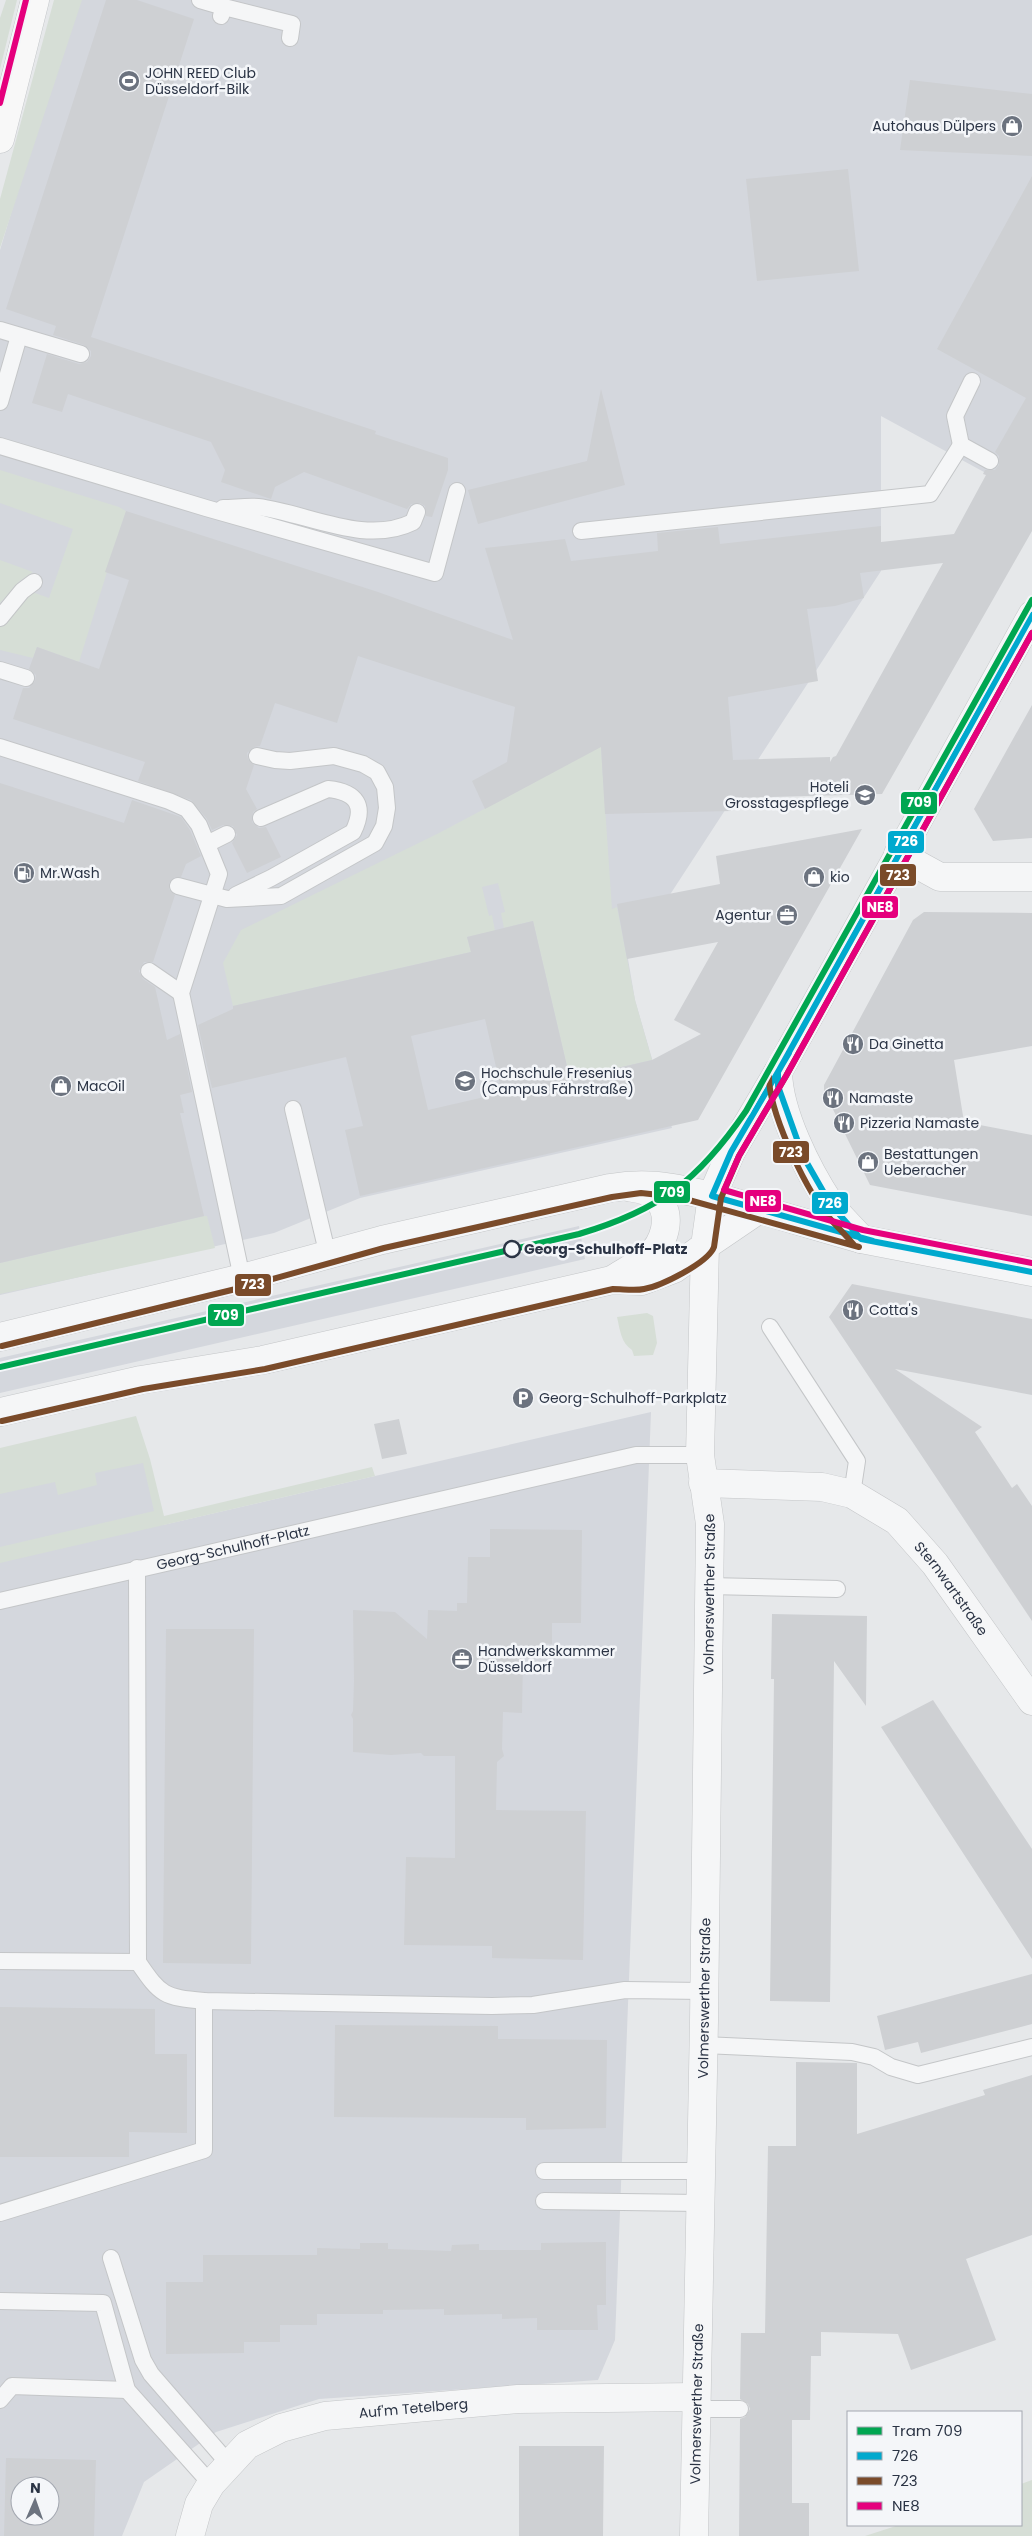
<svg xmlns="http://www.w3.org/2000/svg" width="1032" height="2536" font-family="Poppins,sans-serif">
<style>
.built{fill:#d4d7dd;fill-rule:evenodd}
.green{fill:#d6ded6}
.building{fill:#ced0d3;fill-rule:evenodd}
.lines{fill:none;stroke-linecap:round;stroke-linejoin:round}
.service-casing{stroke:#c4c6c8;stroke-width:18}
.minor-casing{stroke:#c4c6c8;stroke-width:29}
.tertiary-casing{stroke:#c4c6c8;stroke-width:29}
.primary-casing{stroke:#c2c5c8;stroke-width:29}
.service{stroke:#f5f6f7;stroke-width:16}
.minor{stroke:#f5f6f7;stroke-width:28}
.tertiary{stroke:#f5f6f7;stroke-width:28}
.primary{stroke:#f8f8f8;stroke-width:28}
.bus-1-casing{stroke:#f4f6f9;stroke-width:10}
.bus-2-casing{stroke:#f4f6f9;stroke-width:10}
.bus-3-casing{stroke:#f4f6f9;stroke-width:10}
.bus-1{stroke:#00a9ce;stroke-width:6}
.bus-2{stroke:#7a4b2a;stroke-width:6}
.bus-3{stroke:#e5007d;stroke-width:6}
.tram-1-casing{stroke:#f4f6f9;stroke-width:10}
.tram-1{stroke:#00a651;stroke-width:6}
.stop-dot{fill:#f4f6f9;stroke:#2b3445;stroke-width:2.5}
.labels{text-anchor:middle;stroke-width:5;stroke-linejoin:round;paint-order:stroke}
.poi-label{font-size:14px;fill:#2b3445;stroke:#f4f6f9;text-anchor:start}
.stop-label{font-size:14px;font-weight:bold;fill:#2b3445;stroke:#f4f6f9;text-anchor:start}
.street-label{font-size:14px;fill:#2b3445;stroke:#f4f6f9}
.line-badge{stroke:#f4f6f9;stroke-width:2}
.badge-label{font-size:14px;text-anchor:middle;font-weight:bold;fill:#fff}
</style>
<rect width="100%" height="100%" fill="#e6e8ea"/>
<path class="built" d="M75,0H1032V498L881,416V571L628,959L635,1000L672,1128L360,1198L274,1233L0,1295V250Z
M579,1226L585,1259L0,1393V1358Z
M651,1412L615,2340L598,2380L319,2399L216,2432L144,2482L122,2536H0V1482L145,1450L163,1525ZM20,2486H50V2516H20Z"/>
<path class="green" d="M6,0H17L0,69V18Z
M54,0H82L0,248V199Z
M0,470L119,507L126,511L79,662L37,647L33,658L0,650V624L27,594L35,593L49,598L73,529L0,503Z
M0,560L33,572L20,581L0,603Z
M599,719L612,909L617,907L635,1000L652,1060L570,1079L533,921L504,928L501,913L505,912L498,883L482,887L489,916L492,915L495,931L467,937L471,952L233,1006L223,963L241,930L439,833L561,768Z
M204,1216H207L215,1248L0,1294V1263Z
M647,1313L653,1316L657,1343L653,1355L634,1356L632,1350C621,1343 620,1330 617,1317Z
M136,1416L150,1459L164,1516L372,1467L375,1476L0,1563V1547L154,1511L143,1463L95,1473L97,1485L58,1495L55,1482L0,1494V1448Z
M1032,2480V2536H865L899,2525H1021V2484Z"/>
<path class="building" d="M106,0H137L194,19L91,337L376,431L375,434L448,458V470L432,517L426,516L425,506L420,503L411,504L407,509L304,472L275,487L271,499L221,482L225,470L211,442L68,394L62,412L32,403L47,354L79,364L87,362L91,356V351L84,345L53,335L56,326L6,309Z
M910,80L1032,94V156L900,150Z
M848,169L859,271L757,281L746,179Z
M1032,176V531L882,794L731,798V811L605,814L601,747L485,809L472,781L507,762L515,707L358,656L337,723L275,703L260,746L254,747L247,753L248,759L254,765L246,789L257,809L253,812L252,822L259,828L266,827L281,857L247,873L232,843L237,835L233,826L223,825L212,830L207,819L191,800L138,781L145,762L13,719L23,688H29L35,681L36,675L29,669L37,647L99,669L129,580L105,572L126,511L378,592L513,640L485,548L565,539L571,561L658,551L657,533L718,527L720,544L881,526V542L954,534L986,475L983,474L985,470H995L999,465V456L995,452L1026,398L937,349ZM943,563L836,756L833,757L830,762V757L733,760L728,697L818,681L807,609L835,606L864,598L860,573Z
M601,389L625,485L478,524L468,490L587,461Z
M1032,705V838L993,841L974,809Z
M0,783L124,823L132,800L181,817L190,830L201,856L186,864L181,877H175L169,883V889L175,895L153,962H144L139,971L143,979L155,987L167,1040L180,1034L192,1092L180,1095L184,1113H180L204,1216L0,1263Z
M862,829L698,1120L360,1196L345,1130L363,1126L346,1057L212,1088L198,1025L233,1009V1006L471,952L467,937L533,921L570,1079L652,1060L701,1034L674,1020L718,942L627,959L617,904L720,884L716,856ZM485,1019L502,1093L428,1110L411,1036Z
M924,912L1032,913V1046L954,1060L964,1122L1032,1135V1216L870,1185L824,1091V1085L913,920Z
M852,1284L1032,1319V1395L895,1369L982,1427L975,1432L1012,1488L1017,1484L1032,1506V1621L829,1317Z
M399,1419L407,1454L382,1459L374,1424Z
M490,1529L582,1530L581,1623H552V1644L542,1643L523,1657L522,1713L503,1712L502,1749L504,1756L497,1762L496,1810L586,1811L583,1960L492,1958V1946L404,1945L406,1857L455,1858V1756H424L421,1753L391,1755L353,1752V1719L351,1715L353,1711L354,1681L353,1610L395,1612L427,1639L428,1610L457,1611V1603H467L468,1557H490Z
M772,1614L867,1616L866,1706L834,1661L830,2002L770,2001L774,1679H771Z
M166,1629H254L251,1964L163,1963Z
M933,1700L1032,1849V1959L881,1727Z
M1032,1974V2024L921,2053L918,2042L885,2050L877,2016Z
M0,2007L155,2009V2054H187V2133L129,2132V2157H0Z
M335,2025L498,2026V2039L607,2040L606,2128L526,2130V2118L334,2117Z
M796,2062L857,2063V2134L985,2095L983,2090L1032,2075V2235L966,2259L996,2340L911,2370L898,2334L821,2332V2356H811L810,2420H792V2503H809V2536H739L740,2419L745,2417L750,2409L748,2404L740,2399L741,2333H765L768,2146H796Z
M606,2242V2305H597L598,2330H537V2318L502,2319V2314L444,2315V2309L383,2310V2314H317V2325H280V2342H244V2353L166,2354V2282H203V2255H317V2248L360,2249V2243H388V2249L451,2251L452,2245L479,2244V2250H541V2243Z
M519,2446H604L603,2536H519Z
M6,2458L96,2460L94,2536H4ZM20,2486H50V2516H20Z"/>
<g class="lines">
<g class="service-casing">
<g id="service">
<path d="M200,0L224,7L221,16"/>
<path d="M224,7L292,24L290,38"/>
<path d="M0,330L81,354"/>
<path d="M0,402L19,336"/>
<path d="M961,445L955,416L972,381"/>
<path d="M0,446L206,508L435,573L457,491"/>
<path d="M223,508C234,508 247,506 258,507C307,513 365,546 413,522L417,512"/>
<path d="M581,531L930,494L961,445L990,461"/>
<path d="M0,618L22,591L34,582"/>
<path d="M0,670L26,678"/>
<path d="M0,747L169,801L187,809L199,825L219,874L181,993L242,1278"/>
<path d="M207,844L227,834"/>
<path d="M178,886L227,899L281,896L375,843L384,826L387,808L385,787L377,772L363,764L334,756L290,761L275,760L257,756"/>
<path d="M236,895L271,878L353,832C366,806 357,792 328,789L261,818"/>
<path d="M149,971L181,993"/>
<path d="M293,1109L328,1256"/>
<path d="M770,1327L857,1461L852,1494"/>
<path d="M137,1568L138,1962C161,1996 164,1997 204,2001L492,2006L533,2005L625,1990L704,1991"/>
<path d="M709,1586L837,1589"/>
<path id="s1" d="M0,1601L636,1455H700"/>
<path d="M0,1961L138,1962"/>
<path d="M704,2045L852,2052L874,2057L891,2067L918,2075L1032,2047"/>
<path d="M544,2171H701"/>
<path d="M544,2201L701,2203"/>
<path d="M0,2213L204,2150V2001"/>
<path d="M111,2258L143,2360L151,2374L229,2464"/>
<path d="M0,2301L103,2303L127,2390L211,2484"/>
<path d="M0,2400L12,2386L127,2390"/>
<path d="M696,2409H740"/>
</g>
</g>
<g class="minor-casing">
<g id="minor">
<path d="M898,854L940,877H1032"/>
<path d="M778,1072C779,1113 807,1169 830,1204C838,1216 851,1227 861,1239"/>
<path d="M712,1196L861,1239L1032,1272"/>
<path id="s2" d="M703,1483L822,1487L852,1494L897,1521L935,1564L1032,1701"/>
<path id="s3" d="M190,2536L199,2504L211,2484L247,2445L281,2428L325,2416L518,2399L696,2397"/>
<path id="s4" d="M694,2536L704,2021L710,1524L700,1455L705,1246L758,1210"/>
</g>
</g>
<g class="tertiary-casing">
<path id="tertiary" d="M615,1278C626,1271 638,1265 648,1257C664,1245 674,1215 657,1198C649,1190 639,1189 628,1187
M0,1337L242,1278L382,1240L610,1188C650,1181 673,1188 712,1196
M0,1412L141,1380L263,1360L612,1280L642,1281L674,1269L705,1246L712,1196L731,1152L778,1072L1032,615"/>
</g>
<g class="primary-casing">
<path id="primary" d="M0,139L35,0"/>
</g>
<use href="#service" class="service"/>
<use href="#minor" class="minor"/>
<use href="#tertiary" class="tertiary"/>
<use href="#primary" class="primary"/>
<g class="bus-1-casing">
<path id="bus-1" d="M1032,615L778,1072V1086L803,1156L831,1205L861,1239L1032,1272
M712,1196L731,1152L789,1053
M712,1196L873,1241"/>
</g>
<g class="bus-2-casing">
<path id="bus-2" d="M782,1046C778,1054 770,1063 769,1073C767,1109 804,1185 826,1214C835,1225 845,1234 854,1245
M2,1346L244,1287L384,1248L612,1197L641,1193L678,1197L859,1247
M2,1421L143,1389L265,1369L613,1289C623,1289 635,1291 644,1289C661,1286 708,1263 714,1247L721,1198L739,1156L786,1076L1032,633"/>
</g>
<g class="bus-3-casing">
<path id="bus-3" d="M0,103L26,0
M1032,633L786,1076L739,1156L724,1190L863,1230L1032,1263"/>
</g>
<use href="#bus-1" class="bus-1"/>
<use href="#bus-2" class="bus-2"/>
<use href="#bus-3" class="bus-3"/>
<g class="tram-1-casing">
<path id="tram-1" d="M0,1367L579,1234C660,1210 698,1181 746,1111L1032,600"/>
</g>
<use href="#tram-1" class="tram-1"/>
</g>
<defs>
<g id="stadium-disc" transform="scale(1.125)"><circle r="9.5" fill="#6c737f" stroke="#f4f6f9"/><path d="M0-5a6.5 5 0 1 0 0 10a6.5 5 0 1 0 0-10ZM-3.5-1.8h7v3.6h-7Z" fill="#fff"/></g>
<g id="shop-disc" transform="scale(1.125)"><circle r="9.5" fill="#6c737f" stroke="#f4f6f9"/><path d="M-5-2.5h2.3a2.7 3.5 0 0 1 5.4 0H5L5.5 6h-11ZM-1.5-2.5h3a1.5 2.3 0 0 0-3 0Z" fill="#fff"/></g>
<g id="school-disc" transform="scale(1.125)"><circle r="9.5" fill="#6c737f" stroke="#f4f6f9"/><path d="M0-5L7-2L0 1L-7-2ZM-4 1L0 2.5L4 1V4Q0 6-4 4Z" fill="#fff"/></g>
<g id="fuel-disc" transform="scale(1.125)"><circle r="9.5" fill="#6c737f" stroke="#f4f6f9"/><path d="M-5.5-6h7V0h2V4h1.3V-2.5L3-4.5l.8-.8L6-3V5H2.5V1h-1V6h-7ZM-4.2-4.7v3.2H.2V-4.7Z" fill="#fff"/></g>
<g id="office-disc" transform="scale(1.125)"><circle r="9.5" fill="#6c737f" stroke="#f4f6f9"/><path d="M-6-3h4V-5.5h4V-3h4V5H-6ZM-1-4.5V-3h2v-1.5ZM-6 0V1H6V0Z" fill="#fff"/></g>
<g id="restaurant-disc" transform="scale(1.125)"><circle r="9.5" fill="#6c737f" stroke="#f4f6f9"/><path d="M-5-6h1v4h1v-4h1v4h1v-4h1v5L-1.5 .5V6h-2V.5L-5-1ZM5-6V6H3V1.5H1.5Q1.5-4 5-6Z" fill="#fff"/></g>
<g id="university-disc" transform="scale(1.125)"><circle r="9.5" fill="#6c737f" stroke="#f4f6f9"/><path d="M0-5L7-2L0 1L-7-2ZM-4 1L0 2.5L4 1V4Q0 6-4 4Z" fill="#fff"/></g>
<g id="parking-disc" transform="scale(1.125)"><circle r="9.5" fill="#6c737f" stroke="#f4f6f9"/><path d="M-3.5-5.5H1a3.5 3.5 0 0 1 0 7H-1V5.5H-3.5ZM-1-3.4V-.6H.8a1.4 1.4 0 0 0 0-2.8Z" fill="#fff"/></g>
</defs>
<g fill-rule="evenodd">
<use href="#stadium-disc" x="129" y="81"/>
<use href="#shop-disc" x="1012" y="126"/>
<use href="#school-disc" x="865" y="795"/>
<use href="#fuel-disc" x="24" y="873"/>
<use href="#shop-disc" x="814" y="877"/>
<use href="#office-disc" x="787" y="915"/>
<use href="#restaurant-disc" x="853" y="1044"/>
<use href="#university-disc" x="465" y="1081"/>
<use href="#shop-disc" x="61" y="1086"/>
<use href="#restaurant-disc" x="833" y="1098"/>
<use href="#restaurant-disc" x="844" y="1123"/>
<use href="#shop-disc" x="868" y="1162"/>
<use href="#restaurant-disc" x="853" y="1310"/>
<use href="#parking-disc" x="523" y="1398"/>
<use href="#office-disc" x="462" y="1659"/>
</g>
<circle class="stop-dot" cx="512" cy="1249" r="8"/>
<g class="labels">
<g class="poi-label">
<text x="145" y="78">JOHN REED Club<tspan x="145" dy="16">Düsseldorf-Bilk</tspan></text>
<text x="996" y="131" text-anchor="end">Autohaus Dülpers</text>
<text x="849" y="792" text-anchor="end">Hoteli<tspan x="849" dy="16">Grosstagespflege</tspan></text>
<text x="40" y="878">Mr.Wash</text>
<text x="830" y="882">kio</text>
<text x="771" y="920" text-anchor="end">Agentur</text>
<text x="869" y="1049">Da Ginetta</text>
<text x="481" y="1078">Hochschule Fresenius<tspan x="481" dy="16">(Campus Fährstraße)</tspan></text>
<text x="77" y="1091">MacOil</text>
<text x="849" y="1103">Namaste</text>
<text x="860" y="1128">Pizzeria Namaste</text>
<text x="884" y="1159">Bestattungen<tspan x="884" dy="16">Ueberacher</tspan></text>
<text x="869" y="1315">Cotta's</text>
<text x="539" y="1403">Georg-Schulhoff-Parkplatz</text>
<text x="478" y="1656">Handwerkskammer<tspan x="478" dy="16">Düsseldorf</tspan></text>
</g>
<g class="stop-label">
<text x="524" y="1254">Georg-Schulhoff-Platz</text>
</g>
<g class="street-label">
<text dy="5" stroke="none"><textPath href="#s1" startOffset="239">Georg-Schulhoff-Platz</textPath></text>
<text dy="5" stroke="none"><textPath href="#s2" startOffset="289">Sternwartstraße</textPath></text>
<text dy="5" stroke="none"><textPath href="#s4" startOffset="942">Volmerswerther Straße</textPath></text>
<text dy="5" stroke="none"><textPath href="#s4" startOffset="538">Volmerswerther Straße</textPath></text>
<text dy="5" stroke="none"><textPath href="#s4" startOffset="132">Volmerswerther Straße</textPath></text>
<text dy="5" stroke="none"><textPath href="#s3" startOffset="282">Auf'm Tetelberg</textPath></text>
</g>
</g>
<g class="line-badge">
<rect x="900" y="791" width="38" height="24" rx="5" fill="#00a651"/>
<rect x="887" y="830" width="38" height="24" rx="5" fill="#00a9ce"/>
<rect x="879" y="863" width="38" height="24" rx="5" fill="#7a4b2a"/>
<rect x="861" y="895" width="38" height="24" rx="5" fill="#e5007d"/>
<rect x="772" y="1140" width="38" height="24" rx="5" fill="#7a4b2a"/>
<rect x="653" y="1180" width="38" height="24" rx="5" fill="#00a651"/>
<rect x="744" y="1189" width="38" height="24" rx="5" fill="#e5007d"/>
<rect x="811" y="1191" width="38" height="24" rx="5" fill="#00a9ce"/>
<rect x="234" y="1273" width="38" height="24" rx="5" fill="#7a4b2a"/>
<rect x="207" y="1303" width="38" height="24" rx="5" fill="#00a651"/>
</g>
<g class="badge-label">
<text x="919" y="807">709</text>
<text x="906" y="846">726</text>
<text x="898" y="880">723</text>
<text x="880" y="912">NE8</text>
<text x="791" y="1157">723</text>
<text x="672" y="1197">709</text>
<text x="763" y="1206">NE8</text>
<text x="830" y="1208">726</text>
<text x="253" y="1289">723</text>
<text x="226" y="1320">709</text>
</g>
<rect x="847" y="2411" width="175" height="115" fill="#f4f6f9" stroke="#a4a8b1"/>
<rect x="857" y="2427" width="25" height="8" fill="#00a651" stroke="#a4a8b1"/>
<text x="892" y="2436" font-size="15" fill="#2b3445">Tram 709</text>
<rect x="857" y="2452" width="25" height="8" fill="#00a9ce" stroke="#a4a8b1"/>
<text x="892" y="2461" font-size="15" fill="#2b3445">726</text>
<rect x="857" y="2477" width="25" height="8" fill="#7a4b2a" stroke="#a4a8b1"/>
<text x="892" y="2486" font-size="15" fill="#2b3445">723</text>
<rect x="857" y="2502" width="25" height="8" fill="#e5007d" stroke="#a4a8b1"/>
<text x="892" y="2511" font-size="15" fill="#2b3445">NE8</text>
<g transform="translate(35 2501) rotate(2)"><circle r="24" fill="#f4f6f9" stroke="#a4a8b1"/>
<path d="M0-4L9 19L0 12L-9 19Z" fill="#6c737f"/>
<text y="-8" font-size="14" font-weight="bold" text-anchor="middle" fill="#2b3445">N</text>
</g>
</svg>
